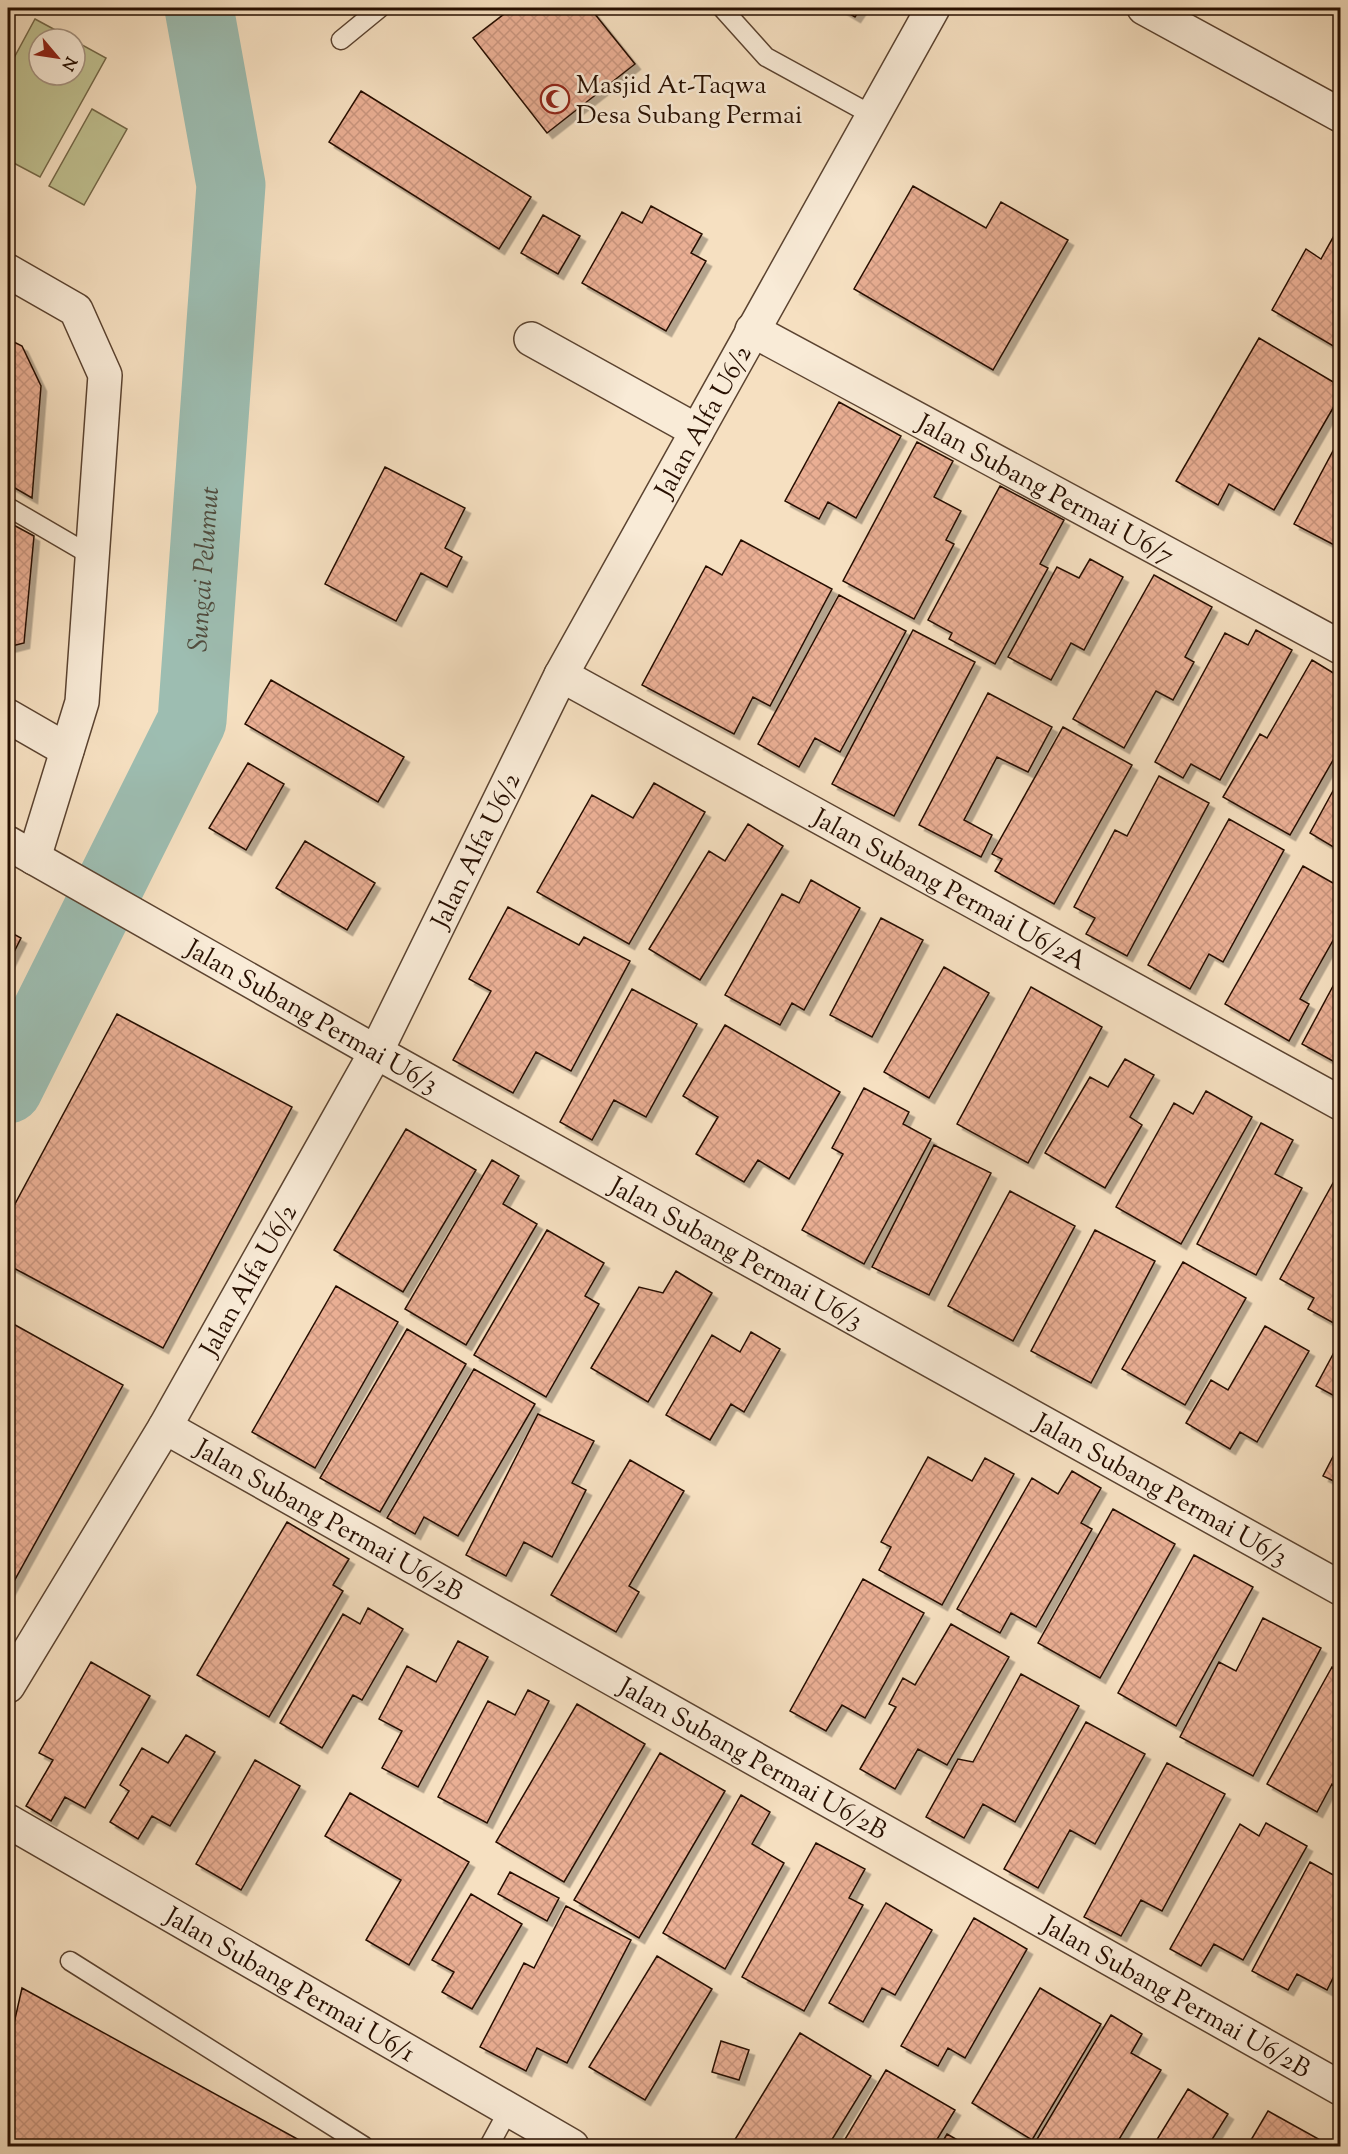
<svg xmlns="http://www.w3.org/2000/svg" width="1348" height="2154" font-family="'Sorts Mill Goudy',serif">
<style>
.garden{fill:#c0c191;stroke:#746848;stroke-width:1.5}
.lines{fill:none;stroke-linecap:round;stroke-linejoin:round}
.river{stroke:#9dbdb1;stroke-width:69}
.building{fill:url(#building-cross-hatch);stroke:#270f00;stroke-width:1.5;filter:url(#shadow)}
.service-casing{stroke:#5b4330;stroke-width:21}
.minor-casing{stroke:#5b4330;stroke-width:36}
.service{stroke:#f9ebd7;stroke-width:18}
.minor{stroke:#f9ebd7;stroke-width:33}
.labels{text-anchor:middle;stroke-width:5;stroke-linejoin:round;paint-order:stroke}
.poi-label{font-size:26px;fill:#270f00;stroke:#f9ebd7;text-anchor:start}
.street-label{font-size:26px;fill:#270f00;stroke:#f9ebd7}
.water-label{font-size:27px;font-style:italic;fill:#504c3e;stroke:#f9ebd7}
</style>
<defs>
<pattern id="building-cross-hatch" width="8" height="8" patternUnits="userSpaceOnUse" patternTransform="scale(1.5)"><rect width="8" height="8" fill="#eaaf94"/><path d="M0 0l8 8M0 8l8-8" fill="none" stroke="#c9957e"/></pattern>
<filter id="shadow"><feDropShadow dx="5.5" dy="5.5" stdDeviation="0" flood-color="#0004"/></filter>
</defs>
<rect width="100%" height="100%" fill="#f6e0c1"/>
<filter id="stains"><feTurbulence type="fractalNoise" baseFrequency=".00333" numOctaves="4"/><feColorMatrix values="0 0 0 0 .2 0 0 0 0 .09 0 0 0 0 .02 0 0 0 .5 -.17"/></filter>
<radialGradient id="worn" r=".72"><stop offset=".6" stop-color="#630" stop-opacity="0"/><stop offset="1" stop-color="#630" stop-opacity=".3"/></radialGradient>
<path class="garden" d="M35,19L72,39H39V75H75V41L106,58L40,177L8,160V69Z
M92,109L127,129L84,205L49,186Z"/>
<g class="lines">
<path class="river" id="s1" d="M8,1089L192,721L231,185L199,8"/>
</g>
<path class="building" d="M512,8H590L635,64L547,133L473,38Z
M840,8H861L855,17Z
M361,91L531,197L499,249L329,142Z
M913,186L986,228L1001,202L1068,240L993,370L854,289Z
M651,206L702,234L691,253L706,261L666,331L582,283L622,212L642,223Z
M543,215L580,236L558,274L521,253Z
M1340,225V350L1272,310L1306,249L1321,259Z
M1259,338L1340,386V396L1274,510L1229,484L1218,505L1176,481Z
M8,339L22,346L41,386L32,498L8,484Z
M839,402L901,436L856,518L828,502L819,519L785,501Z
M917,442L953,461L934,497L961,511L946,540L954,544L914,619L843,581Z
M1334,449L1340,452V548L1294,524Z
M385,467L465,508L445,548L462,557L447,587L421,573L396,621L325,584Z
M1000,486L1064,520L1040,564L1048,568L995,664L949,639L952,633L928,620Z
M8,522L34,536L24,643L8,647Z
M741,540L832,589L770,706L753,697L734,734L642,685L706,566L722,575Z
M1090,559L1123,577L1084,650L1071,643L1051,680L1008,657L1057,567L1079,578Z
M1154,575L1212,607L1185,657L1194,662L1173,700L1156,691L1124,748L1073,719Z
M839,595L906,631L840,752L815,738L799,767L758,744Z
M913,630L975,662L894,816L832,784Z
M1256,630L1292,650L1220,780L1191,764L1183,778L1155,762L1225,633L1248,645Z
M1312,660L1340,677V748L1290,835L1223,797L1260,734L1267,738Z
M271,680L404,757L378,802L245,724Z
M988,693L1052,727L1028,772L997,757L964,820L992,835L981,857L919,825Z
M1063,727L1132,765L1054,904L995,871L1002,859L992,854Z
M248,763L284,784L246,850L209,828Z
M1159,776L1209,803L1127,956L1086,934L1095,918L1074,907L1115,830L1127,836Z
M1340,778V851L1310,833Z
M654,783L705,812L629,944L537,892L592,795L633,818Z
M1229,819L1284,850L1223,962L1209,954L1190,989L1148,965Z
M748,824L783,846L700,980L649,949L709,851L725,861Z
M305,841L375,883L347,930L276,888Z
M1303,866L1340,887V928L1300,999L1309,1004L1289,1041L1225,1004Z
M811,880L860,908L804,1010L792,1003L780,1025L725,995L782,894L799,903Z
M508,907L579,945L584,937L630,961L571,1071L536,1052L513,1093L453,1060L491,991L469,979Z
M881,918L923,940L872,1037L830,1015Z
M8,931L21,938L8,964Z
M944,967L989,993L929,1098L884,1072Z
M1340,973V1065L1302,1044Z
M1031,987L1102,1027L1028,1163L957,1124Z
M632,989L697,1024L646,1117L614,1100L592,1140L560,1122Z
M117,1014L292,1107L163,1348L8,1265V1217Z
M725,1025L840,1092L789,1179L758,1160L744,1182L696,1154L718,1117L683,1096Z
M1125,1059L1154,1075L1130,1117L1142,1125L1105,1188L1045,1153L1090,1077L1108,1087Z
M864,1088L909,1112L903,1124L931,1139L864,1264L802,1230L843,1154L832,1148Z
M1206,1091L1252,1117L1181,1244L1116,1207L1174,1103L1193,1114Z
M1261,1123L1293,1140L1275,1174L1302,1188L1256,1275L1197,1244Z
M406,1129L476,1170L403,1292L334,1250Z
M934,1145L991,1173L929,1295L872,1267Z
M492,1160L519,1176L503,1204L537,1224L466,1345L405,1309Z
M1333,1183L1340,1187L1339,1326L1308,1309L1314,1298L1280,1279Z
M1010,1191L1075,1226L1013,1341L948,1306Z
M547,1230L604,1263L585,1296L599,1304L546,1397L474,1355Z
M1095,1230L1155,1261L1091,1383L1031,1351Z
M1183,1262L1246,1298L1185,1405L1122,1369Z
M676,1271L712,1293L648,1402L591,1368L639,1287L663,1293Z
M336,1286L398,1322L315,1468L252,1432Z
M8,1321L123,1385L8,1592Z
M1265,1326L1309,1351L1257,1442L1240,1432L1230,1449L1186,1423L1211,1380L1228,1390Z
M407,1329L466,1364L380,1512L320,1478Z
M751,1332L780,1349L744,1412L731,1404L710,1440L666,1415L712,1335L740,1352Z
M1338,1345L1340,1347V1399L1316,1386Z
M474,1369L535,1404L458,1536L424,1517L415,1534L387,1518Z
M538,1414L594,1441L572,1483L586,1490L552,1557L524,1542L506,1576L466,1555Z
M1340,1443V1484L1323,1476Z
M928,1457L972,1481L985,1458L1014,1474L942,1605L879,1570L891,1547L881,1542Z
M630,1460L684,1491L629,1586L639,1592L616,1632L551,1595Z
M1072,1471L1101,1488L1081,1523L1092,1529L1036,1627L1011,1613L1000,1633L957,1609L1032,1478L1058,1494Z
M1113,1509L1175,1544L1100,1678L1038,1643Z
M287,1522L349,1559L333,1585L343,1591L269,1717L197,1675Z
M1194,1555L1253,1587L1176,1726L1118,1693Z
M863,1579L924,1613L865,1718L842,1705L826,1731L790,1711Z
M368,1608L403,1629L362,1700L353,1695L322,1748L280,1723L343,1614L360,1624Z
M1263,1618L1321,1648L1253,1776L1180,1737L1219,1662L1236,1671Z
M951,1624L1009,1657L947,1765L918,1749L895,1789L860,1769L896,1707L889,1704L903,1678L915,1685Z
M458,1641L488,1657L418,1787L382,1768L402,1731L379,1719L407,1666L436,1682Z
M91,1662L150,1696L85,1808L65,1797L51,1821L26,1806L53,1760L39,1753Z
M1332,1667L1340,1672V1789L1332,1784L1317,1812L1267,1784Z
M1021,1674L1079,1706L1015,1822L983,1804L964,1838L926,1817L958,1759L973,1762Z
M528,1690L549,1701L487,1823L438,1797L488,1701L515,1715Z
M577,1704L645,1744L564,1882L496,1842Z
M1086,1722L1145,1754L1095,1844L1070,1830L1038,1888L1004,1869Z
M186,1735L215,1752L170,1826L152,1816L138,1839L110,1822L129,1791L120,1785L142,1748L168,1763Z
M660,1753L725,1791L639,1938L574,1900Z
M255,1760L300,1786L241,1890L196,1864Z
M1167,1763L1225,1794L1162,1911L1141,1900L1121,1936L1084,1917Z
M350,1793L469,1862L409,1965L366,1940L401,1880L325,1836Z
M741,1795L770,1812L752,1844L784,1863L725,1969L663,1933Z
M1266,1823L1307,1846L1243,1960L1214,1944L1201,1966L1170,1949L1240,1824L1259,1836Z
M816,1843L865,1869L849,1898L863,1905L804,2011L742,1977Z
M1310,1862L1335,1876L1340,1866V1964L1327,1990L1297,1974L1288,1990L1252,1971Z
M510,1872L559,1898L547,1921L498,1894Z
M471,1894L522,1924L472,2009L442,1992L454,1972L432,1960Z
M886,1903L932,1930L895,1995L882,1988L863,2022L829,2003Z
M566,1906L631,1940L567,2063L537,2048L526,2071L480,2047L524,1963L534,1968Z
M974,1918L1027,1949L965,2058L948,2048L938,2066L901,2046Z
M657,1956L712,1989L645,2100L589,2067Z
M22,1988L310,2146H8V2050Z
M1040,1988L1101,2024L1032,2140L972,2103Z
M1111,2015L1142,2034L1131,2053L1161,2070L1115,2146H1033Z
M800,2033L871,2076L828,2146H731Z
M721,2041L749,2050L739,2080L712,2072Z
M886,2070L955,2110L933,2146H841Z
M1188,2089L1228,2114L1208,2146H1153Z
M1268,2111L1331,2146H1263L1251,2140Z
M947,2134L968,2146H940Z"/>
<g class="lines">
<g class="service-casing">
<path id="service" d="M722,8L766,57L872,115
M341,40L380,8
M8,507L92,556
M70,1961L364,2146
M489,2146L508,2111"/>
</g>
<g class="minor-casing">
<g id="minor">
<path d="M1144,8L1340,115"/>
<path d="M8,271L76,310L105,375L82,702L34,858"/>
<path id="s2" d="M752,330L1340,647"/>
<path d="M531,339L697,431"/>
<path id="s3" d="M561,675L1340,1103"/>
<path d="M8,716L67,750"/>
<path id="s4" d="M8,843L376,1052L1340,1588"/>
<path id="s5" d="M165,1427L1340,2088"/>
<path id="s6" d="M8,1686L165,1427L376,1052L561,675L933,8"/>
<path id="s7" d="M8,1821L572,2146"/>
</g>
</g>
<use href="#service" class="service"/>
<use href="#minor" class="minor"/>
</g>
<defs>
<g id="mosque-ring" transform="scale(1.5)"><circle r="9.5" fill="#f9ebd7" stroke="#8f2418" stroke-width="1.5"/><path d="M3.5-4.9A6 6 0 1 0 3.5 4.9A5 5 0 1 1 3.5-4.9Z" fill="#8f2418"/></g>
</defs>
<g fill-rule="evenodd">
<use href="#mosque-ring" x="555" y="99"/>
</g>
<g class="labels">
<g class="poi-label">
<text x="576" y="93">Masjid At-Taqwa<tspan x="576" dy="30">Desa Subang Permai</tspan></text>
</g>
<g class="street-label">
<text dy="9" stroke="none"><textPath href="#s6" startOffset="1444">Jalan Alfa U6/2</textPath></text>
<text dy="9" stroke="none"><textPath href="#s2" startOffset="334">Jalan Subang Permai U6/7</textPath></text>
<text dy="9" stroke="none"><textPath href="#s6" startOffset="958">Jalan Alfa U6/2</textPath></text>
<text dy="9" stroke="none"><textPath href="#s3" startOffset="444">Jalan Subang Permai U6/2A</textPath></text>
<text dy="9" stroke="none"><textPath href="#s4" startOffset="350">Jalan Subang Permai U6/3</textPath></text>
<text dy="9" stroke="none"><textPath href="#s4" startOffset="836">Jalan Subang Permai U6/3</textPath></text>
<text dy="9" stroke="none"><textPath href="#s6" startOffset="472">Jalan Alfa U6/2</textPath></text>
<text dy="9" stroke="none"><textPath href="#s4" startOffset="1322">Jalan Subang Permai U6/3</textPath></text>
<text dy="9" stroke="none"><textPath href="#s5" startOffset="189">Jalan Subang Permai U6/2B</textPath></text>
<text dy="9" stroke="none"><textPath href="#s5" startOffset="675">Jalan Subang Permai U6/2B</textPath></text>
<text dy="9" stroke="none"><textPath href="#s7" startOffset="326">Jalan Subang Permai U6/1</textPath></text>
<text dy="9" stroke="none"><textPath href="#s5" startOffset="1161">Jalan Subang Permai U6/2B</textPath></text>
</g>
<g class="water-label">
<text dy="9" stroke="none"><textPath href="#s1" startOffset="564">Sungai Pelumut</textPath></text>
</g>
</g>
<rect width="1348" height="2154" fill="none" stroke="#f6e0c1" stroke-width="30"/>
<rect x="9" y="9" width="1330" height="2136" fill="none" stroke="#270f00" stroke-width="3"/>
<rect x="15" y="15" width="1318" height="2124" fill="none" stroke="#270f00" stroke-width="1.5"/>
<g transform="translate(57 57) rotate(119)"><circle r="28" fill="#f9ebd7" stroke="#a59381" stroke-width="1.5"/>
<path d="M0-4.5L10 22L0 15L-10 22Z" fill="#8f2418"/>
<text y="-9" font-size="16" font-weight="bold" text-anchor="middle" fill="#270f00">N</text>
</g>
<rect width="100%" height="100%" filter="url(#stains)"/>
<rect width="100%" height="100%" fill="url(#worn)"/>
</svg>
